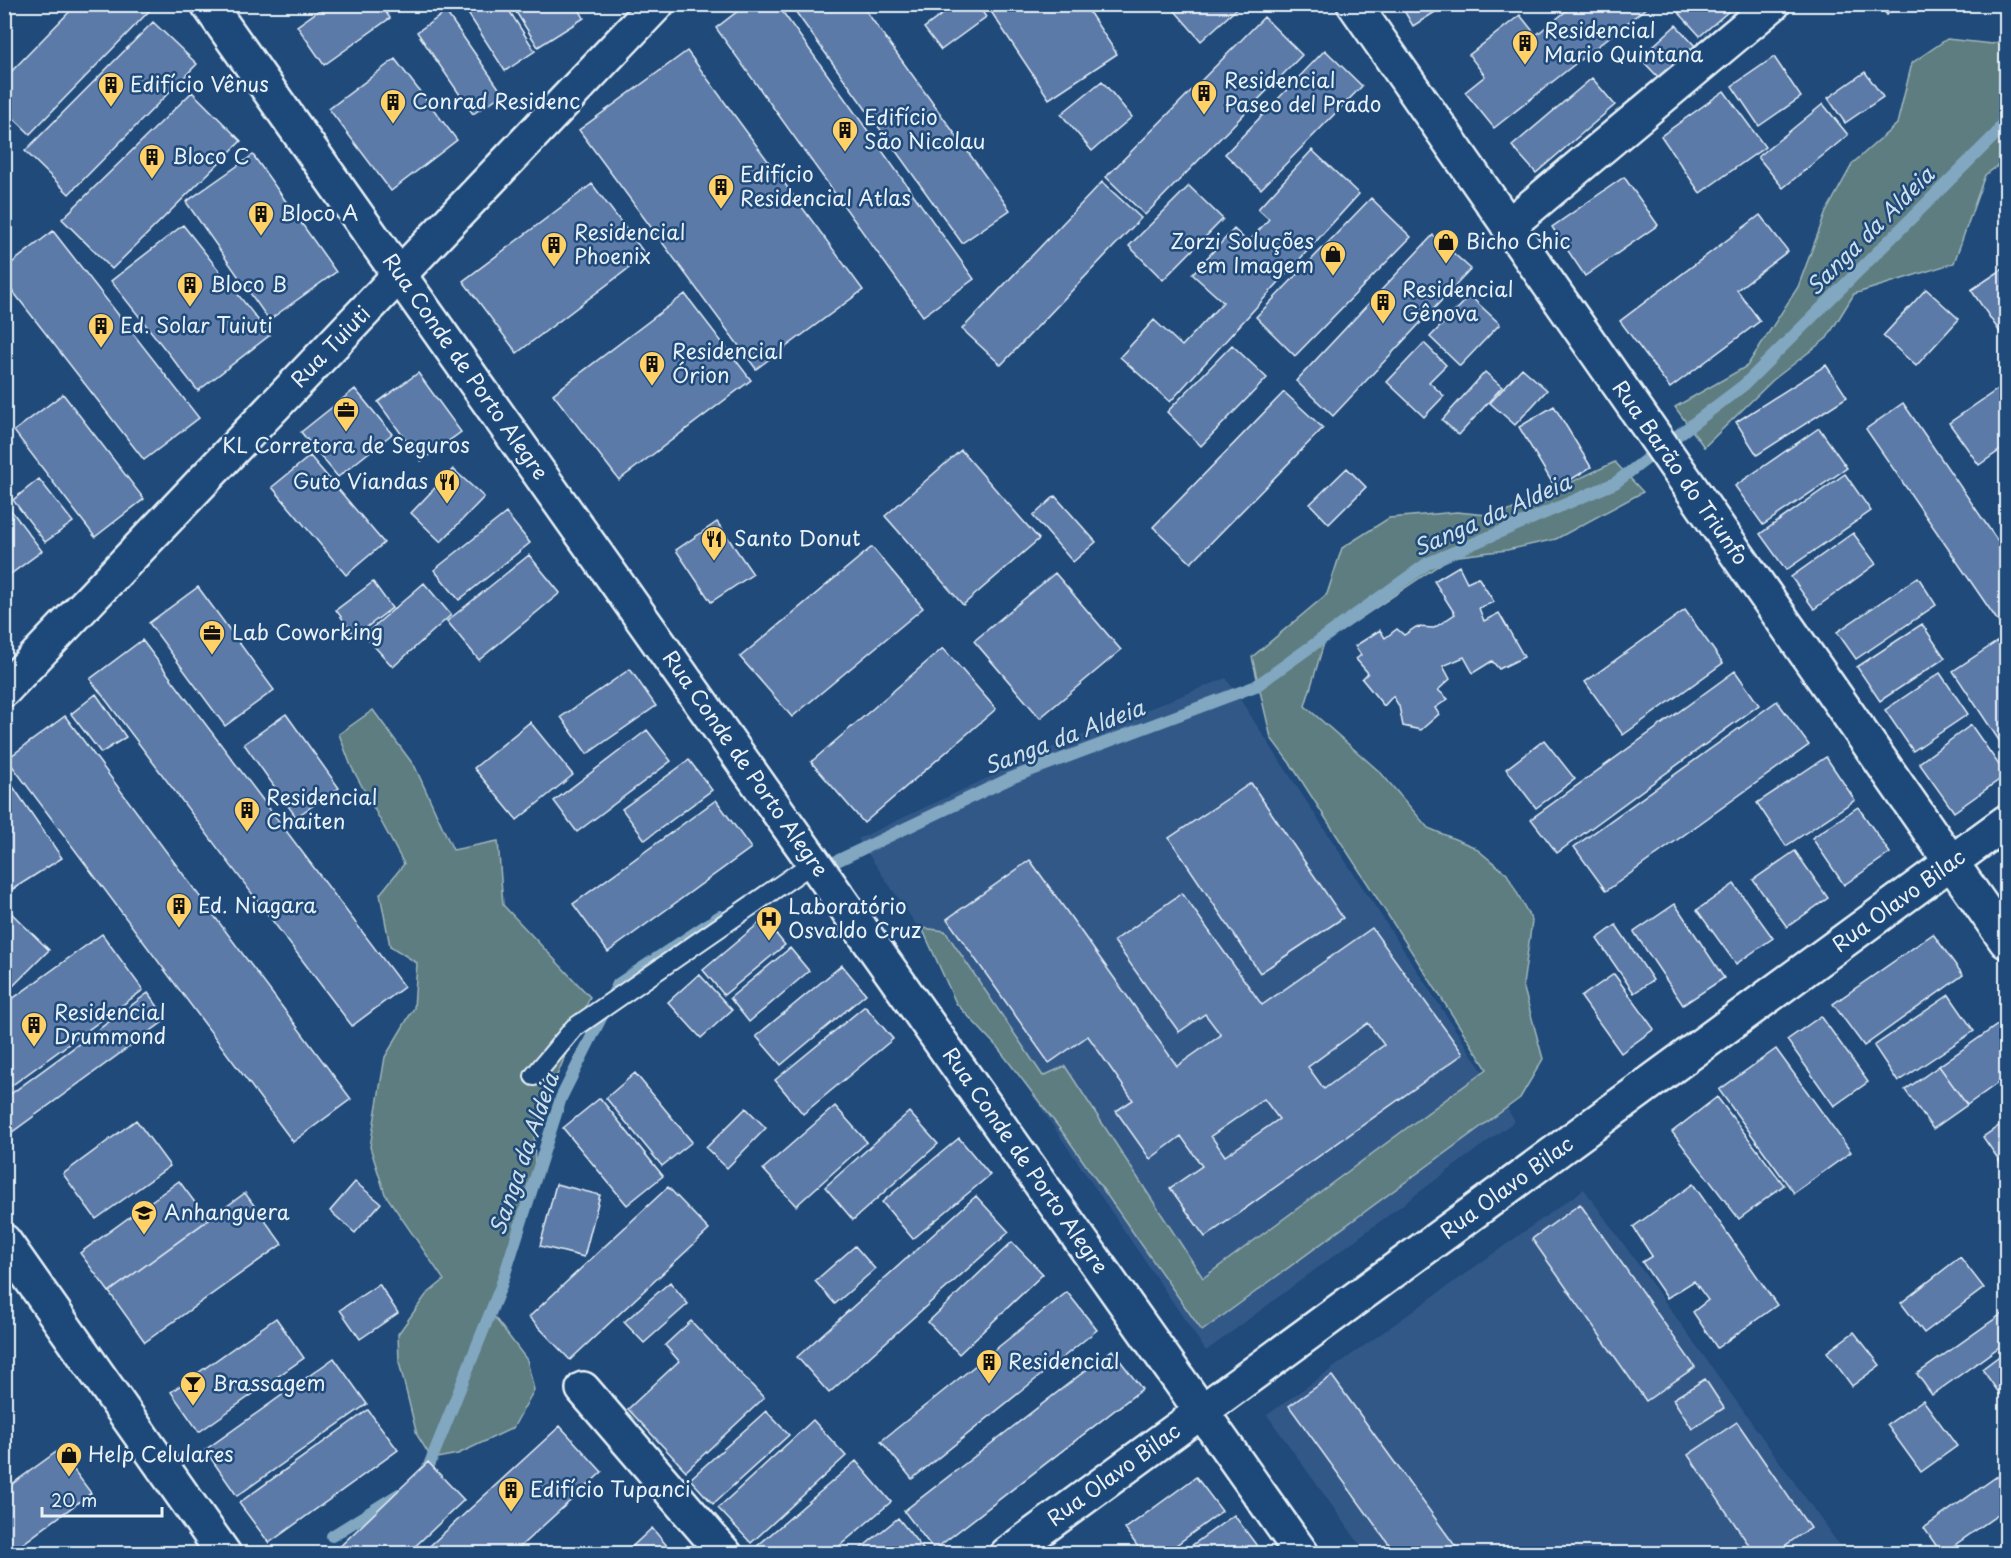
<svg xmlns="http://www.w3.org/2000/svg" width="2011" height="1558" font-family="'Playpen Sans',sans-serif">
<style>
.built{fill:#315888}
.green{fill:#5d7d81;stroke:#a2b7bc;stroke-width:1.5}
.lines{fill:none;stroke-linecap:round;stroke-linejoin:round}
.stream{stroke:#82a7c0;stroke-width:12}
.building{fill:#5c7aa8;stroke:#e8f1f8;stroke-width:1.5;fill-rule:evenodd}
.lane-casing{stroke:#e8f1f8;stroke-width:22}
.street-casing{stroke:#e8f1f8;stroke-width:38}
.secondary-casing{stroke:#e8f1f8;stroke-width:38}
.lane{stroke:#1f4a7a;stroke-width:18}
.street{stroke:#1f4a7a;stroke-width:33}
.secondary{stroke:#1f4a7a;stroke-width:33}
.labels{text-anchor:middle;stroke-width:5;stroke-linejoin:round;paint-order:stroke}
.poi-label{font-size:21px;fill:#e8f1f8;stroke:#1f4a7a;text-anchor:start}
.street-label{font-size:21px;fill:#e8f1f8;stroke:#1f4a7a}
.water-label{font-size:22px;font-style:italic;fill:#cedfea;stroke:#1f4a7a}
</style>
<rect width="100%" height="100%" fill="#1f4a7a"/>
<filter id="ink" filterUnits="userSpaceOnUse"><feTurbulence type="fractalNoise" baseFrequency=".0167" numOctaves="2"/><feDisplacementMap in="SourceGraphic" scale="12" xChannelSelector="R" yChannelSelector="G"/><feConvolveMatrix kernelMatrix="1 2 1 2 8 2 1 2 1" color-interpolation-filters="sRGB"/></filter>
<g filter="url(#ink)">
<path class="built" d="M1226,678L1515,1121L1206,1351L858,839L1053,747Z
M1584,1189L1845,1553H1366L1267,1415Z"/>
<path class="green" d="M1947,39L1992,44L2006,39V160L1985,175L1954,263L1854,294L1827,338L1773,380L1704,447L1675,407L1747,366L1798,287L1826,212L1853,163L1897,124L1912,63Z
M1615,462L1643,492L1556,539L1507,550L1451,557L1324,643L1305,706L1381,773L1428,828L1474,847L1507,874L1532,921L1523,985L1543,1059L1520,1098L1202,1331L1067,1138L998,1048L956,1003L922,928L945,931L1043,1076L1065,1066L1203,1278L1487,1069L1292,766L1271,738L1252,657L1327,594L1342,548L1389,518L1457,512L1498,516Z
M373,710L415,767L453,850L498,841L503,905L590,997L534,1130L535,1171L492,1314L527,1360L534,1390L513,1428L458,1454L432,1459L417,1435L399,1362L398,1334L426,1295L444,1280L385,1194L370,1147L385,1057L414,1008L417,963L390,946L380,894L404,864L351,766L339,734Z"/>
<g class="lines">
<path class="stream" d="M820,869L1011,778L1256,686L1428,563L1615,483L1744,385L1997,133L2006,116
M424,1478L501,1286L561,1098L618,984L720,916
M332,1536L399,1494"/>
</g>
<path class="building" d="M77,4H156L30,134L4,109V79Z
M328,4H380L390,18L324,65L297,26Z
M462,4H505L535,51L505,71Z
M511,4H576L584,18L538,47Z
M747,4H777L974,279L923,316L716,28Z
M790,4H861L1010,210L962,243Z
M956,4H977L986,17L941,50L924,28Z
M986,4H1084L1117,54L1049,99Z
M1169,4H1242L1201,41Z
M1400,4H1448L1413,26Z
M1568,4H1651L1494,128L1465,92L1485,76L1469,55L1520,15L1536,35L1570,8Z
M1671,4H1737L1700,36Z
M1879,4H1898L1887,15Z
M446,12L503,94L473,114L417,32Z
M1264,17L1302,55L1145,215L1106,177Z
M153,22L197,64L69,194L25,151Z
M1676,25L1695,46L1659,78L1640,58Z
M1325,50L1362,86L1261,189L1225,154Z
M687,51L863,290L756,369L579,130Z
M1774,57L1801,97L1759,126L1732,86Z
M395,59L457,140L391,191L329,109Z
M1865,72L1883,97L1845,123L1828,98Z
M1592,78L1615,105L1536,173L1512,146Z
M1102,81L1132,117L1092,151L1061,114Z
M1724,91L1765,147L1700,193L1661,136Z
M192,92L241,141L112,269L62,219Z
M1823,104L1848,135L1783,188L1758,157Z
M1312,150L1359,194L1170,402L1120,357L1154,320L1182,346L1223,302L1192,274L1234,229L1248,242L1269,219L1258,209Z
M253,155L336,272L269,320L186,202Z
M1624,177L1658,225L1585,276L1552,227Z
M1102,182L1141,218L1001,365L962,329Z
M592,184L646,255L517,353L463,281Z
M1189,186L1223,219L1163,280L1129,246Z
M1371,198L1411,237L1295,356L1256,317Z
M1760,215L1788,251L1737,290L1760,321L1670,388L1620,321Z
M183,225L270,335L198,391L111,281Z
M53,231L199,418L144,460L4,280V269Z
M1433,235L1471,269L1333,416L1296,381Z
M2006,267V341L1971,290Z
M1926,289L1959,319L1916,366L1883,336Z
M685,294L751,380L619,480L553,394Z
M1470,296L1500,324L1460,366L1430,337Z
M1424,343L1446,365L1429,382L1444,396L1424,417L1387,382Z
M1232,345L1267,378L1201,446L1167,412Z
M1826,365L1847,397L1757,455L1736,422Z
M1522,368L1547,390L1515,425L1490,403Z
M1485,372L1502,387L1459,435L1442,420Z
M418,373L461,432L421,461L378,402Z
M2001,387L2006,395V446L1979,465L1949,423Z
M355,389L392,434L338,477L301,432Z
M1284,392L1323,428L1191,563L1153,527Z
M63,394L144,499L95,537L14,431Z
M1903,403L2006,553V633L1866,429Z
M1554,406L1591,467L1556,489L1519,427Z
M1819,428L1847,468L1763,525L1735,486Z
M961,450L1039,539L963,605L885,516Z
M310,456L384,543L346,575L272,487Z
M1347,468L1366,487L1329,524L1310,504Z
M453,469L484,497L441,542L411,513Z
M1845,474L1871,511L1786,570L1760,534Z
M39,479L73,522L45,542L13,500Z
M1055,496L1096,542L1073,562L1033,516Z
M4,501L42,551L4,579Z
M506,513L530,543L459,600L434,570Z
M717,522L753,574L711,602L676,550Z
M1853,533L1876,564L1814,609L1791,577Z
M872,547L923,608L792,717L740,657Z
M529,555L560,593L479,660L447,621Z
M1459,566L1467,582L1478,577L1494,602L1479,608L1484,621L1499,613L1524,657L1499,669L1492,661L1473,673L1464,657L1443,666L1450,679L1438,690L1448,699L1435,708L1439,714L1421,730L1403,726L1399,706L1393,696L1384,706L1362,679L1368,673L1356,659L1361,655L1355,646L1380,630L1385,638L1397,629L1404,635L1416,627L1434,628L1455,614L1434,581Z
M1055,573L1121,650L1040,718L974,641Z
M1918,577L1936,605L1856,659L1837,632Z
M373,582L392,608L355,636L336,610Z
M424,583L451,615L393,667L364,635Z
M198,587L274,690L225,726L149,623Z
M1685,610L1723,663L1623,735L1585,682Z
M1922,624L1945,658L1880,701L1857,667Z
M142,640L404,987L352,1026L90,679Z
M1998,641L2006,654V751L1953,671Z
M943,648L996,709L864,823L811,762Z
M630,669L656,706L587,754L561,717Z
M1735,671L1759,705L1557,853L1531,819Z
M1940,673L1968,714L1913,751L1885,710Z
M96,694L126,737L101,753L71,714Z
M1777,701L1809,745L1606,891L1574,847Z
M286,714L339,788L296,817L244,744Z
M65,716L351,1099L293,1142L7,759Z
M530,722L573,775L517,820L474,768Z
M1971,725L2006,775L1954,812L1919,763Z
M647,730L671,761L577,832L554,801Z
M1544,740L1575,779L1536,808L1506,769Z
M1826,757L1855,800L1786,846L1757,803Z
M689,760L712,790L645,840L622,809Z
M5,775L62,858L13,889L4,880Z
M1251,783L1343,918L1260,973L1169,838Z
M716,800L751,848L608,952L573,904Z
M1858,807L1890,853L1844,885L1812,838Z
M1795,851L1828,898L1787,927L1753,880Z
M1030,860L1177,1066L1221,1035L1205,1014L1179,1032L1114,941L1182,893L1262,1005L1372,928L1463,1054L1205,1237L1170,1188L1202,1166L1181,1136L1150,1159L1116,1111L1133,1100L1088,1036L1049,1063L947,919ZM1368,1023L1384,1045L1324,1089L1308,1067ZM1264,1099L1279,1119L1225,1156L1211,1136Z
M1734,884L1773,938L1736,964L1697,910Z
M1675,904L1724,978L1683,1005L1634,932Z
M4,906L49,950L4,995Z
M764,919L785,945L724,995L703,970Z
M1616,925L1653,980L1634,993L1597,939Z
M102,934L143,990L4,1091V1005Z
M1933,934L1963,975L1864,1046L1833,1004Z
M790,948L809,971L749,1022L730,998Z
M842,965L866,994L781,1065L756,1036Z
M699,974L732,1010L701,1038L668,1002Z
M1614,974L1654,1029L1621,1053L1581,997Z
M148,993L167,1019L4,1138V1099Z
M1949,995L1974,1031L1898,1082L1874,1046Z
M865,1006L893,1039L803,1114L775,1080Z
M1821,1016L1868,1082L1834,1106L1787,1040Z
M2006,1019V1077L1967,1105L1939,1066Z
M1776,1049L1851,1152L1794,1193L1719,1090Z
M1939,1066L1967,1105L1933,1129L1905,1090Z
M635,1073L692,1142L662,1166L606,1098Z
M1717,1097L1784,1185L1739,1219L1672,1132Z
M600,1098L663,1176L627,1205L563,1128Z
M835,1106L867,1142L796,1206L763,1169Z
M746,1108L766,1128L727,1168L706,1148Z
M909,1112L938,1144L853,1220L825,1187Z
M136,1120L170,1166L96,1219L63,1174Z
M2006,1121V1170L1983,1137Z
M959,1138L990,1175L913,1239L882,1202Z
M179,1181L208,1220L109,1292L80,1253Z
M355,1182L381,1203L355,1233L330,1211Z
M556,1184L600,1195L584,1257L540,1246Z
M1693,1184L1777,1305L1717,1348L1693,1312L1708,1300L1694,1281L1667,1298L1642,1262L1652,1256L1633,1227Z
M668,1187L709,1230L570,1360L529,1317Z
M245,1193L282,1244L145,1342L109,1292Z
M976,1196L1009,1232L829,1393L797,1357Z
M1580,1204L1695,1367L1646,1401L1532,1239Z
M1012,1242L1043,1274L959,1354L928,1322Z
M855,1246L875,1269L835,1304L815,1281Z
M1960,1257L1984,1288L1924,1333L1901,1303Z
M670,1282L688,1304L644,1343L624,1322Z
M379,1284L398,1313L360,1339L340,1310Z
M1067,1292L1097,1330L912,1479L881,1441Z
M2006,1311V1342L1932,1395L1917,1374Z
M276,1318L304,1358L199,1432L171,1392Z
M691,1321L764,1398L686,1471L628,1409L679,1361L665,1345Z
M1854,1332L1880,1365L1852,1386L1827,1352Z
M1112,1350L1142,1389L934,1550L904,1511Z
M2006,1351V1403L1982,1369Z
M334,1358L367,1404L237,1496L205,1450Z
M1332,1376L1461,1554H1396L1289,1406Z
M1705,1379L1724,1408L1692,1429L1673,1399Z
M1923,1400L1957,1446L1921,1472L1887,1425Z
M368,1410L398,1450L269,1543L239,1503Z
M766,1411L789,1435L713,1504L690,1479Z
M813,1420L846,1456L751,1543L718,1508Z
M1737,1422L1810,1528L1773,1554H1755L1688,1455Z
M560,1426L602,1472L512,1554H421Z
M59,1450L91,1493L9,1554H4V1490Z
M856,1461L891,1502L830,1554H762L756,1547Z
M428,1462L464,1500L407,1554H332Z
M2006,1470V1509L1942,1554L1924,1528Z
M1196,1477L1222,1511L1164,1554H1143L1125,1529Z
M1234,1515L1260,1550L1255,1554H1180Z
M898,1518L927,1554H854Z
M652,1528L674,1554H624Z
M2006,1542V1554H1998L1995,1549Z"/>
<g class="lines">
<g class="lane-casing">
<path id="lane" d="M534,1076L574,1028L814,862"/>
</g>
<g class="street-casing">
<path id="street" d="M208,4L1302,1554
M1508,226L1773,4
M4,690L657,4
M583,1389L725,1554
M1007,1554L2006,822"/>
</g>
<g class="secondary-casing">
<path id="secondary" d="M1354,4L2006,941
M4,1241L224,1554"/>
</g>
<use href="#lane" class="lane"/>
<use href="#street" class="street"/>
<use href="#secondary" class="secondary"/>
</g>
</g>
<defs>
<g id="building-pin" transform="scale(1.35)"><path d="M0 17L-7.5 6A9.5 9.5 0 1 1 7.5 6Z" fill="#ffd166" stroke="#1f4a7a"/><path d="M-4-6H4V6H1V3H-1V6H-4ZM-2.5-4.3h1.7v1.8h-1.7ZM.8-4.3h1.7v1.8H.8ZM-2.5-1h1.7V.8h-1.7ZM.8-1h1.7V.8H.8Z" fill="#111"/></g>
<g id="shop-pin" transform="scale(1.35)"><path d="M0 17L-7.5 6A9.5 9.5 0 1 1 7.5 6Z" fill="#ffd166" stroke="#1f4a7a"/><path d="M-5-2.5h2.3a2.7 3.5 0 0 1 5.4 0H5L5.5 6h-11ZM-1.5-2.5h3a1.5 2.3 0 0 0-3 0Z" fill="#111"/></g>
<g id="office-pin" transform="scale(1.35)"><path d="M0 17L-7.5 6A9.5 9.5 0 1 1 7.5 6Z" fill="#ffd166" stroke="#1f4a7a"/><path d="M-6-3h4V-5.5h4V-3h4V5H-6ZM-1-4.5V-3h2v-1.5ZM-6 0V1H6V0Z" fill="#111"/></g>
<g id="restaurant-pin" transform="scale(1.35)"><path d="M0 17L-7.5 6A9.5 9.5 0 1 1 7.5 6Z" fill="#ffd166" stroke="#1f4a7a"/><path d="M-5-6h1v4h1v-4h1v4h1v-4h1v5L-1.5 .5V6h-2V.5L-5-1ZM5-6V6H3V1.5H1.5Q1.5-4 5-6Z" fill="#111"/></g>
<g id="hospital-pin" transform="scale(1.35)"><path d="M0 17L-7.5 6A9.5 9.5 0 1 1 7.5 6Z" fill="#ffd166" stroke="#1f4a7a"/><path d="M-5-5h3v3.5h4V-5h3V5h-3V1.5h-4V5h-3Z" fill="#111"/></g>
<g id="university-pin" transform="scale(1.35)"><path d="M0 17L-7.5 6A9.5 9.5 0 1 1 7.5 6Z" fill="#ffd166" stroke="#1f4a7a"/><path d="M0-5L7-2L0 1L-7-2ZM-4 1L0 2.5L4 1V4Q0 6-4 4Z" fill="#111"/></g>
<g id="bar-pin" transform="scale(1.35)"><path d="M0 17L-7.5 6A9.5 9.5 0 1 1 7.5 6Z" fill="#ffd166" stroke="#1f4a7a"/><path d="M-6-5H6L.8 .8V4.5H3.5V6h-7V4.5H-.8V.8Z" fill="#111"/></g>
</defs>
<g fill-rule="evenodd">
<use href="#building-pin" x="1525" y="43"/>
<use href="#building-pin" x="111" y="85"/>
<use href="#building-pin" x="1204" y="93"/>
<use href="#building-pin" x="393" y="102"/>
<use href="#building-pin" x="845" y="130"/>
<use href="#building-pin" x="152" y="157"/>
<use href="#building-pin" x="721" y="187"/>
<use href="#building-pin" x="261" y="214"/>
<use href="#shop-pin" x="1446" y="242"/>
<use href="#building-pin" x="554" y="245"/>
<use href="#shop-pin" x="1333" y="254"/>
<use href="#building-pin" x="190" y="285"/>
<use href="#building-pin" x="1383" y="302"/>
<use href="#building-pin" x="101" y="326"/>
<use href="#building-pin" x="652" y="364"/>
<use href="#office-pin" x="346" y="410"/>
<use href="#restaurant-pin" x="447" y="482"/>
<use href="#restaurant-pin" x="714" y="539"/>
<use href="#office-pin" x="212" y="633"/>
<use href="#building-pin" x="247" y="810"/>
<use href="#building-pin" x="179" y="906"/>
<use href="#hospital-pin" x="769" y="919"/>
<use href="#building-pin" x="34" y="1025"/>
<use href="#university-pin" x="144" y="1213"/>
<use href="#building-pin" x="989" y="1362"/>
<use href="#bar-pin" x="193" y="1384"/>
<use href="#shop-pin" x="69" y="1455"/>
<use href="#building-pin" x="511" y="1490"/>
</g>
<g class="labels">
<g class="poi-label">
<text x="1544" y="38">Residencial<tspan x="1544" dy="24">Mario Quintana</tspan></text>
<text x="1224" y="88">Residencial<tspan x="1224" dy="24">Paseo del Prado</tspan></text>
<text x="130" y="92">Edifício Vênus</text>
<text x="412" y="109">Conrad Residenc</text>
<text x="864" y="125">Edifício<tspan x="864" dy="24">São Nicolau</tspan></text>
<text x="172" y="164">Bloco C</text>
<text x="740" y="182">Edifício<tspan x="740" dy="24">Residencial Atlas</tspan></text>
<text x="280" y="221">Bloco A</text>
<text x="574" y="240">Residencial<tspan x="574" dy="24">Phoenix</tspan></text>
<text x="1314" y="249" text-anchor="end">Zorzi Soluções<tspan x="1314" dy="24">em Imagem</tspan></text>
<text x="1466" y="249">Bicho Chic</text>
<text x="210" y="292">Bloco B</text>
<text x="1402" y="297">Residencial<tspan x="1402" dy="24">Gênova</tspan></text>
<text x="120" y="333">Ed. Solar Tuiuti</text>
<text x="672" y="359">Residencial<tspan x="672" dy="24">Órion</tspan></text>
<text x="346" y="453" text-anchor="middle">KL Corretora de Seguros</text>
<text x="428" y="489" text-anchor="end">Guto Viandas</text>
<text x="734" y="546">Santo Donut</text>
<text x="232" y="640">Lab Coworking</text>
<text x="266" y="805">Residencial<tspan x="266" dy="24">Chaiten</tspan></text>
<text x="198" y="913">Ed. Niagara</text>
<text x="788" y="914">Laboratório<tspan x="788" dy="24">Osvaldo Cruz</tspan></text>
<text x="54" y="1020">Residencial<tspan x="54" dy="24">Drummond</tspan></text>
<text x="164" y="1220">Anhanguera</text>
<text x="1008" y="1369">Residencial</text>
<text x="212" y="1391">Brassagem</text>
<text x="88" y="1462">Help Celulares</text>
<text x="530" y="1497">Edifício Tupanci</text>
</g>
<g class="street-label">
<text transform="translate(331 347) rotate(-46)" y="7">Rua Tuiuti</text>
<text transform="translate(465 367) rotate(55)" y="7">Rua Conde de Porto Alegre</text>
<text transform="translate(1680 473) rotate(55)" y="7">Rua Barão do Triunfo</text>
<text transform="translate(745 764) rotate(55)" y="7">Rua Conde de Porto Alegre</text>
<text transform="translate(1899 901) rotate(-36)" y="7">Rua Olavo Bilac</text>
<text transform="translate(1025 1161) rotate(55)" y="7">Rua Conde de Porto Alegre</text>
<text transform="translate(1507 1188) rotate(-36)" y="7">Rua Olavo Bilac</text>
<text transform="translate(1114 1475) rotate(-36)" y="7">Rua Olavo Bilac</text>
</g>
<g class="water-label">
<text transform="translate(1870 231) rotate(-45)" y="8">Sanga da Aldeia</text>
<text transform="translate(1492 515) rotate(-24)" y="8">Sanga da Aldeia</text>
<text transform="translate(1064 737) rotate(-21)" y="8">Sanga da Aldeia</text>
<text transform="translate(524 1154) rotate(-71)" y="8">Sanga da Aldeia</text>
</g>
</g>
<rect width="2011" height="1558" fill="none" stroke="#1f4a7a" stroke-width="24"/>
<rect x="12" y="12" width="1987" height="1534" fill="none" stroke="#e8f1f8" stroke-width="2" filter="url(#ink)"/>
<path d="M42 1507v9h120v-9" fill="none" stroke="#e8f1f8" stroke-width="3"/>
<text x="51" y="1507" font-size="18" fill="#e8f1f8" stroke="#1f4a7a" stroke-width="4.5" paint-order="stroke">20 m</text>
</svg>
